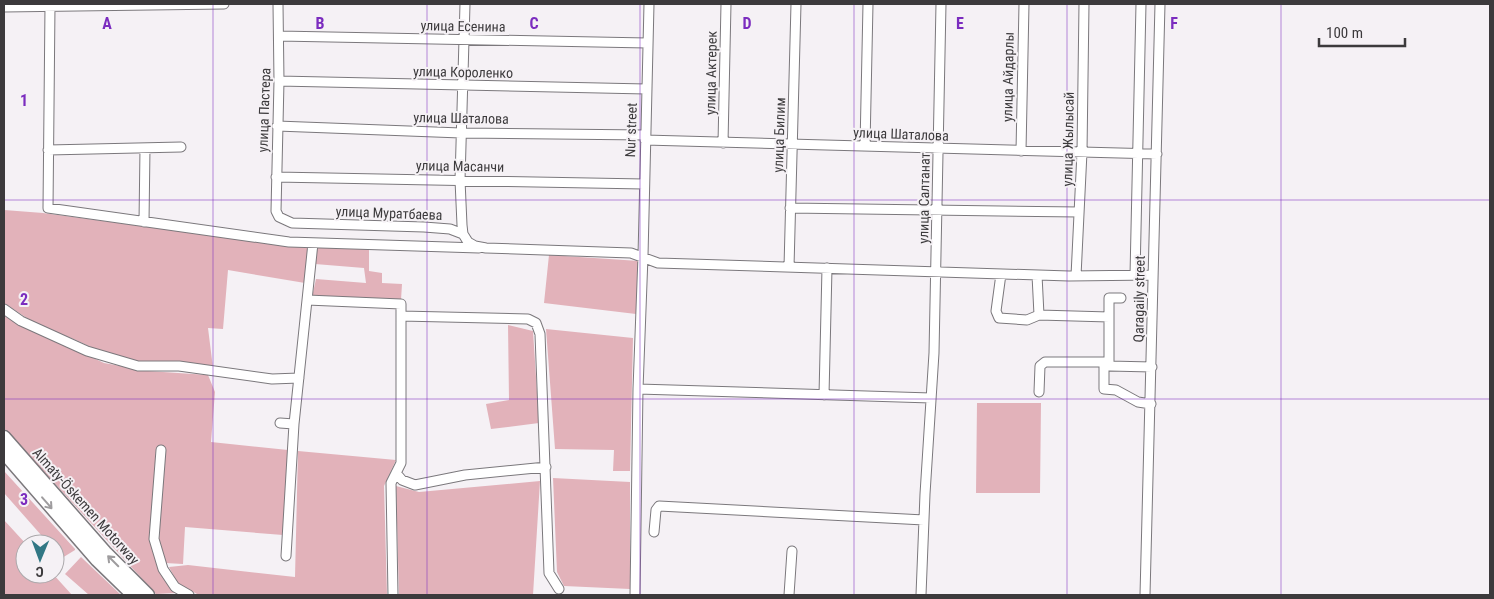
<svg xmlns="http://www.w3.org/2000/svg" width="1494" height="599" font-family="'Roboto Condensed',sans-serif">
<style>
.grass{fill:#e2b2ba}
.lines{fill:none;stroke-linecap:round;stroke-linejoin:round}
.minor-casing{stroke:#7b787c;stroke-width:11}
.highway-casing{stroke:#7b787c;stroke-width:15}
.minor{stroke:#fff;stroke-width:9}
.highway{stroke:#fff;stroke-width:12}
.oneway{stroke:#9e9c9e}
.grid{fill:none;stroke:#7b2cbf;stroke-width:1;stroke-opacity:0.55}
.labels{text-anchor:middle;stroke-width:4;stroke-linejoin:round;paint-order:stroke}
.street-label{font-size:14px;fill:#3c3a3c;stroke:#f5f1f5}
.grid-label{font-size:16px;text-anchor:middle;font-weight:bold;fill:#7b2cbf;stroke:#f5f1f5;stroke-width:4;stroke-linejoin:round;paint-order:stroke}
</style>
<rect width="100%" height="100%" fill="#f5f1f5"/>
<path class="grass" d="M4,210L43,213L308,248L305,283L228,270L223,329L208,328L213,368L123,362L76,340L36,324L4,303Z
M317,247L369,248V271L382,273V283L402,284L401,300L312,297L316,279L366,283L364,268L315,264Z
M549,255L639,261L636,314L544,303Z
M4,316L104,363L148,371L208,375L215,392L211,442L288,450L283,535L185,527L183,564L165,563L159,541L165,447H156L150,543L166,582L176,593L156,594L4,428Z
M508,325L533,331L539,423L491,429L486,404L509,400Z
M546,329L633,338L630,471H613L614,450L555,449Z
M977,403H1041L1040,493H976Z
M298,451L396,460L384,486L387,595H199L178,584L169,567L188,565L295,577Z
M4,471L75,549V550L62,558L55,551V544H49L4,493Z
M553,478L630,482V589L564,586L557,572Z
M540,481L533,595H399L396,486L419,492Z
M4,520L26,544L25,574H53L72,595H4Z
M81,557L121,595H89L65,574Z"/>
<g class="lines">
<g class="minor-casing">
<path id="minor" d="M278,4L279,81L276,211L279,217L292,223L424,227L450,229L463,234L468,242L475,246L486,248L631,253L658,263L1069,276L1153,275
M50,6L48,208L289,242L479,248
M4,7L224,4
M279,36L647,43
M279,81L646,89
M277,126L461,133L645,135
M645,140L1157,154
M723,143L726,4
M865,146L868,4
M48,150L181,147
M1021,151L1024,4
M276,177L644,184
M790,208L1079,212
M144,222L145,148
M463,234L462,225L460,180L465,4
M789,267L796,4
M1001,274L996,311L999,318L1027,320L1039,315
M1037,275L1039,315L1109,317V366L1152,367
M1135,275L1141,4
M1076,276L1082,152L1084,4
M307,300L401,304V316L528,319L536,323L540,334L549,573L559,589
M4,309L21,321L87,351L138,366H179L272,379L299,378
M1109,317V298H1121
M1104,362V389L1116,390L1138,402L1151,404
M638,389L931,398
M1039,392L1040,366L1045,362H1109
M824,395L827,268
M280,423L294,424L313,243
M161,450L154,539L163,569L175,587L189,595
M396,473L402,480L415,485L465,475L546,467
M654,532L656,510L659,506L924,520
M286,556L294,424
M393,595L391,483L401,463V316
M635,595L638,389L643,256L649,4
M789,595L792,551
M921,595L925,494L934,353L941,4
M1145,595L1160,4"/>
</g>
<g class="highway-casing">
<path id="highway" d="M4,437L105,552L148,595
M4,453L97,560L133,595"/>
</g>
<use href="#minor" class="minor"/>
<use href="#highway" class="highway"/>
</g>
<defs><path id="oneway-shaft" d="M-6 0H5M1.5-3L5.5 0L1.5 3" fill="none" stroke-width="1.6" stroke-linecap="round" stroke-linejoin="round" transform="scale(1.25)"/></defs>
<g class="oneway">
<use href="#oneway-shaft" transform="translate(47 503) rotate(49)"/>
<use href="#oneway-shaft" transform="translate(113 561) rotate(-135)"/>
</g>
<path class="grid" d="M213,4V595M427,4V595M640,4V595M854,4V595M1067,4V595M1281,4V595M4,200H1490M4,399H1490"/>
<g class="labels">
<g class="street-label">
<text transform="translate(463 26) rotate(1)" y="5">улица Есенина</text>
<text transform="translate(463 72) rotate(1)" y="5">улица Короленко</text>
<text transform="translate(711 73) rotate(-89)" y="5">улица Актерек</text>
<text transform="translate(1008 77) rotate(-89)" y="5">улица Айдарлы</text>
<text transform="translate(264 110) rotate(-88)" y="5">улица Пастера</text>
<text transform="translate(461 118) rotate(1)" y="5">улица Шаталова</text>
<text transform="translate(631 130) rotate(-88)" y="5">Nur street</text>
<text transform="translate(901 134) rotate(2)" y="5">улица Шаталова</text>
<text transform="translate(779 135) rotate(-88)" y="5">улица Билим</text>
<text transform="translate(1068 139) rotate(-89)" y="5">улица Жылысай</text>
<text transform="translate(460 166) rotate(1)" y="5">улица Масанчи</text>
<text transform="translate(924 198) rotate(-89)" y="5">улица Салтанат</text>
<text transform="translate(389 213) rotate(2)" y="5">улица Муратбаева</text>
<text transform="translate(1139 299) rotate(-89)" y="5">Qaragaily street</text>
<text transform="translate(86 506) rotate(48)" y="5">Almaty-Öskemen Motorway</text>
</g>
</g>
<g class="grid-label">
<text x="107" y="29">A</text>
<text x="320" y="29">B</text>
<text x="534" y="29">C</text>
<text x="747" y="29">D</text>
<text x="960" y="29">E</text>
<text x="1174" y="29">F</text>
<text x="24" y="106">1</text>
<text x="24" y="305">2</text>
<text x="24" y="505">3</text>
</g>
<rect width="1494" height="599" fill="none" stroke="#3c3a3c" stroke-width="10"/>
<g transform="translate(40 559) rotate(181)"><circle r="24" fill="#f5f1f5" stroke="#aba8ab"/>
<path d="M0-4L9 19L0 12L-9 19Z" fill="#317784"/>
<text y="-8" font-size="14" font-weight="bold" text-anchor="middle" fill="#3c3a3c">С</text>
</g>
<path d="M1319 38v8h86v-8" fill="none" stroke="#3c3a3c" stroke-width="2.5"/>
<text x="1326" y="38" font-size="15" fill="#3c3a3c" stroke="#f5f1f5" stroke-width="4" paint-order="stroke">100 m</text>
</svg>
